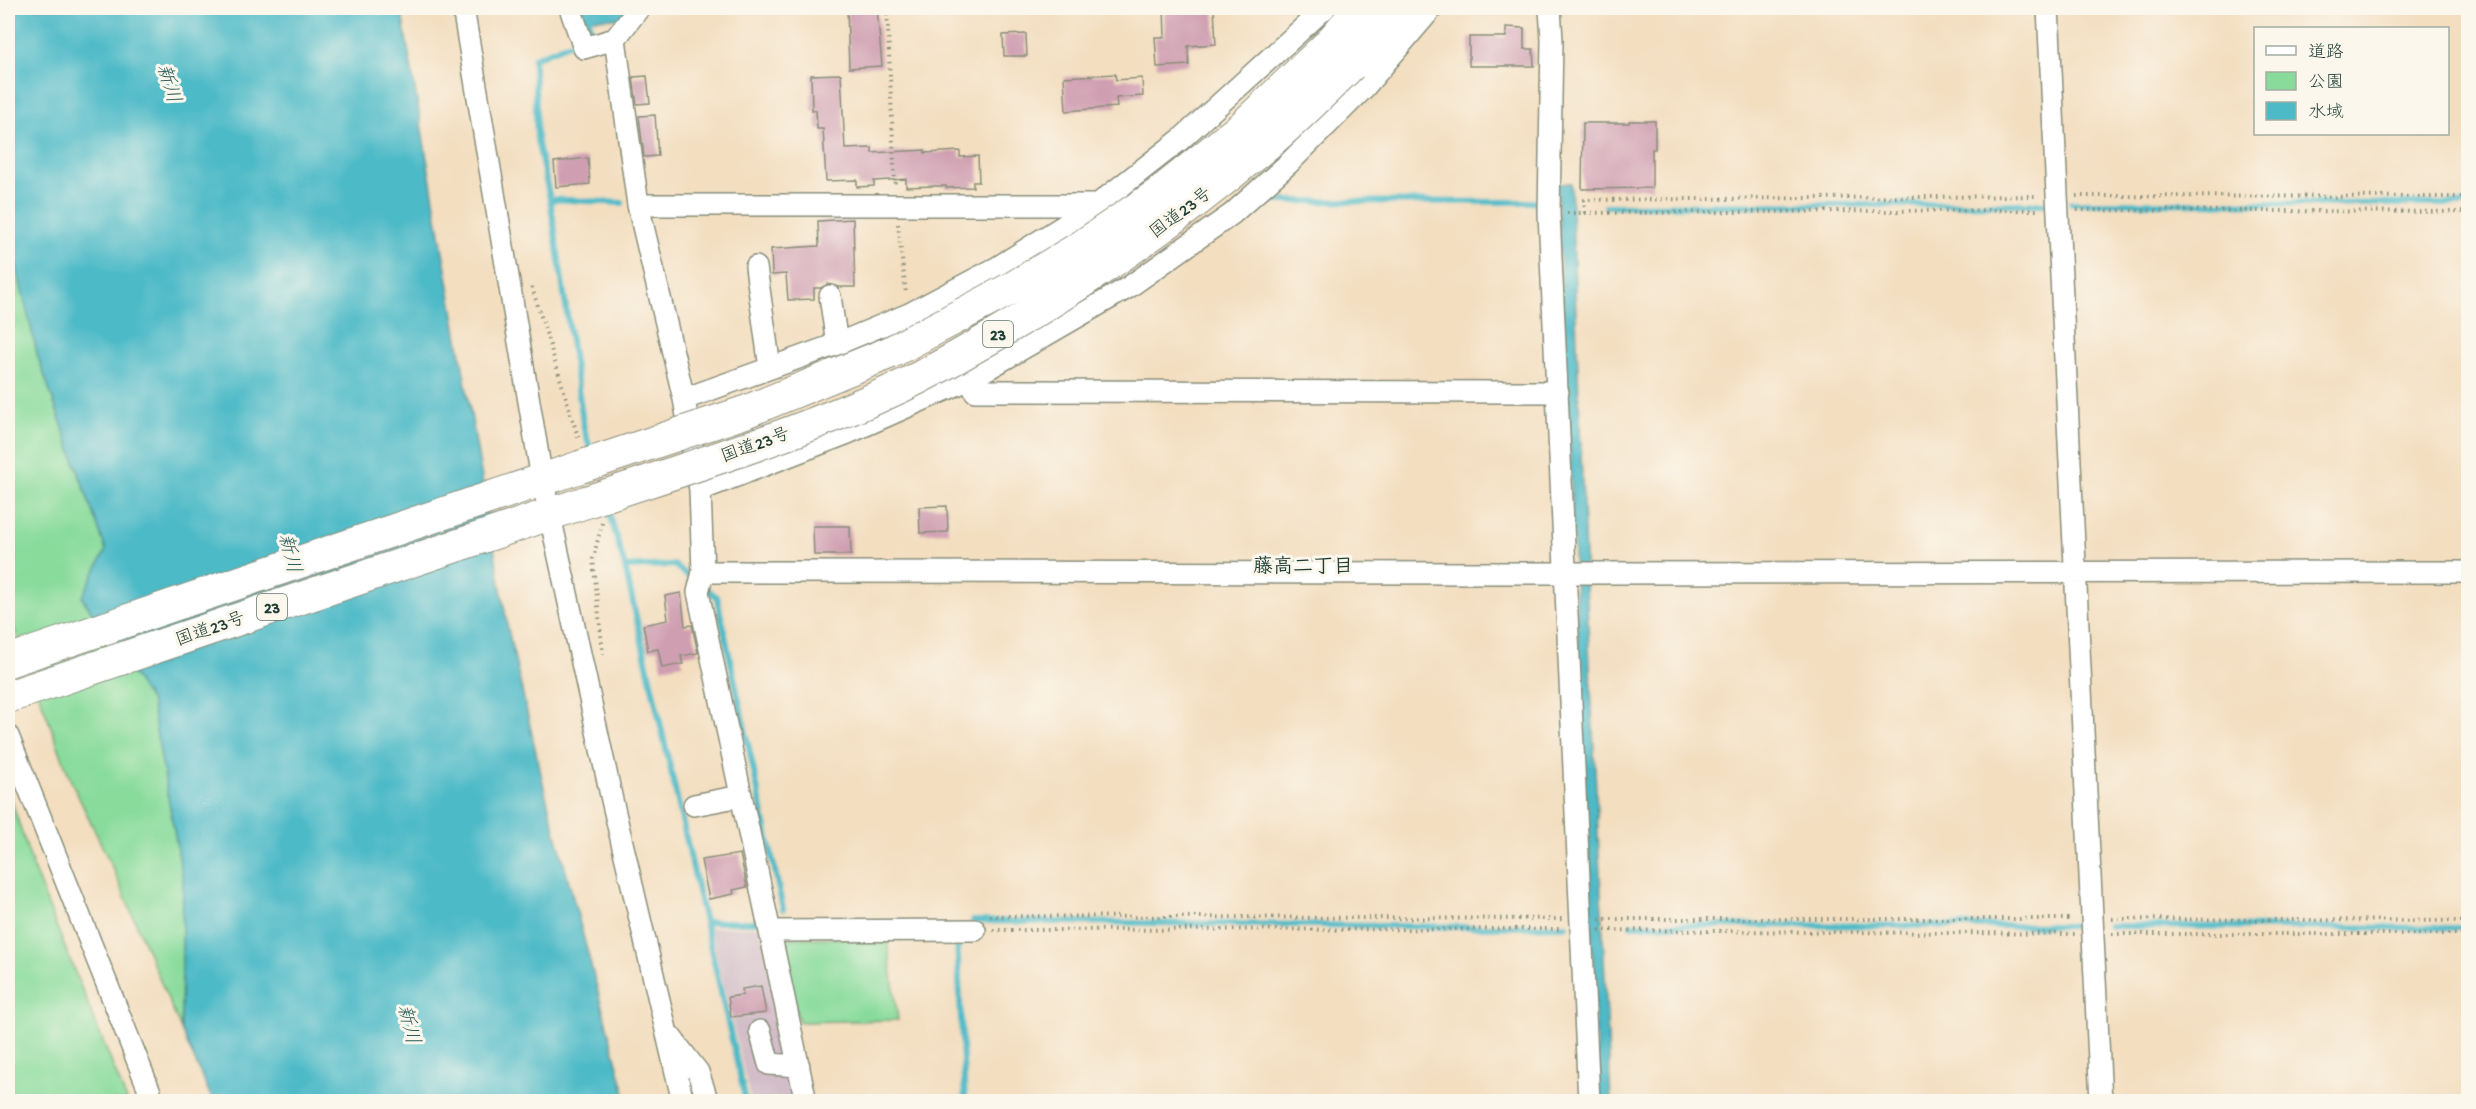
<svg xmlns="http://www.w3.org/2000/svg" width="2476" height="1109" font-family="'Gochi Hand','Klee One',sans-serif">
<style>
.industrial{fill:#d2bdc8}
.green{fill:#89db9c;stroke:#548c68;stroke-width:1.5}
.water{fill:#4dbac7;stroke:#367c7e;stroke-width:1.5}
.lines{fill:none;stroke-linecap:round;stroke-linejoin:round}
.stream{stroke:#4dbac7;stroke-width:6}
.building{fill:#cf9eb1}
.minor-casing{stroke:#898e7a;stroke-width:24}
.highway-casing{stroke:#898e7a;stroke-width:34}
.path{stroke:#898e7a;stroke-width:4;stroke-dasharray:1.5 4.5;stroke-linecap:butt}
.minor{stroke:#fff;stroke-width:21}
.highway{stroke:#fff;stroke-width:32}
.highway-bridge-casing{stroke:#898e7a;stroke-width:34;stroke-linecap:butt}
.highway-bridge{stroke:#fff;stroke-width:32}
.labels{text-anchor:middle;stroke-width:6;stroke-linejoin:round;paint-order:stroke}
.shield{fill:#fbf7ec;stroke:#61756b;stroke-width:1.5}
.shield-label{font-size:16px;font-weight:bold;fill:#1f3d34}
.street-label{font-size:18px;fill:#1f3d34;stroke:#fbf7ec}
.water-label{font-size:20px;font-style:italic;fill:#2a5c59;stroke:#fbf7ec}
.neighbourhood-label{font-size:20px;font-weight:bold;fill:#1f3d34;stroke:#fbf7ec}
</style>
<rect width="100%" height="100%" fill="#fbf7ec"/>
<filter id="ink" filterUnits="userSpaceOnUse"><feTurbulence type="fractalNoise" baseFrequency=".0167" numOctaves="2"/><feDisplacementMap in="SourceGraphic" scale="12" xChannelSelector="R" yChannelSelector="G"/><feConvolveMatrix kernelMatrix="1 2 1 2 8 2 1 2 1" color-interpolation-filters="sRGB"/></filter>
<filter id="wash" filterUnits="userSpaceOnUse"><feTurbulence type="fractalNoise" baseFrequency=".008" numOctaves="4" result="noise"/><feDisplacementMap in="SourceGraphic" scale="24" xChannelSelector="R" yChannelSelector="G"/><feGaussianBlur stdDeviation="1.35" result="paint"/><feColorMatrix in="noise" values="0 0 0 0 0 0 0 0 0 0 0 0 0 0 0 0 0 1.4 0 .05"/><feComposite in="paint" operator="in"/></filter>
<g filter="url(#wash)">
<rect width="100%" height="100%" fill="#f3dec0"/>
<path class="industrial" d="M761,927L798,1101H751L710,928Z"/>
<path class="green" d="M8,231L38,357L106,550L82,598L151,701L183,880L181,1030L114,871L71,781L8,611Z
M8,790L35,873L127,1101H8Z
M786,938H887L898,1020L799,1022L782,944Z"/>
<path class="water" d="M8,8H401L508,629L545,792L627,1101H213L181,1030L183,880L151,702L82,597L106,550L38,357L8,231Z
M581,8H629L620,18L585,19Z
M1571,183L1586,584L1611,1101H1599L1557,184Z"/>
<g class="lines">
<path class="stream" d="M589,8L590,35
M574,42L534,58L537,140L550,199L584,429L592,454
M550,199L622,203
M1259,201L1537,202
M2072,203L2468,204
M1606,206L2046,204
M607,505L625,567L705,922H758
M625,567L674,565L695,581
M704,587L717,597L783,909
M973,921L1474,927L1566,926
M705,922L746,1102
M1631,925L2082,926
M2110,926L2468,928
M957,939L965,1102"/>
</g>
<g id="blocks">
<path class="building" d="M847,8H877L882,66L849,68Z
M1164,8H1214L1216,44L1188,46L1189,65L1157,67L1155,37H1165Z
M1506,27L1524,28V49H1533L1534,66H1469V37H1506Z
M1026,34L1027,56H1004L1003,35Z
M841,74L845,149L872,148V153L925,150V153L960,151V157L978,156L979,182H973V187L946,188V186H934L906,187V179L874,181V186L857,187V180L826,181L823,129H817L816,110L812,111L811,75Z
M1115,74L1116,80L1142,78L1143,96L1116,98L1117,107L1066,111L1064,77Z
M647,76L650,103L637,104L633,77Z
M655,115L658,156L644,157L639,116Z
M1629,121H1655V149H1652V188L1582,189L1583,123H1629Z
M588,158L590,184L556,187L554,162Z
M853,219L855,287H839L828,284L821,288H814V299L788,300L786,274L772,275L771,249L819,246L818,221Z
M947,506L948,532L920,533L919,507Z
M813,526H850L851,555H814Z
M681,593L685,626L692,625L698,653L681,656L683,664L662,668L658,649L648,651L643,625L668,620L665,596Z
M740,854L747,887L733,890L734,894L709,899L701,860Z
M761,986L766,1013L731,1017L728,997L743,995L742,989Z"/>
</g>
</g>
<g filter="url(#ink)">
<use href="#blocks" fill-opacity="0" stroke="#898e7a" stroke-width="1.5"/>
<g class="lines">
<g class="minor-casing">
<path id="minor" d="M463,8L542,479L612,800L683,1102
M570,8L584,48L615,39L639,8
M1325,8L1180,140L1097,205L998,267L909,314L837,344L684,399L700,490L703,572L1573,573L2468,572
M1550,8L1552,40L1549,213L1589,1102
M2048,8L2101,1102
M615,39L638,205L684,399
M638,205H1097
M756,267L770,368
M830,296L837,344
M970,379L975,391L1558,392
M700,490L848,433L970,379L1129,287L1232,214L1288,164L1364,88L1432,8
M703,572L698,592L806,1102
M8,736L154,1102
M694,805L741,796
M770,931L975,930
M760,1031L769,1064L799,1066
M670,1036L698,1072L708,1102"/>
</g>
<g class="highway-casing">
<path id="highway" d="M1328,45L1361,8
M1351,65L1403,8
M8,661L580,467
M8,697L586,502"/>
</g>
<path class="path" d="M887,8L895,187
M2076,196L2468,197
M2077,210L2468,212
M1567,213L2040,210
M1585,213L1584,200L2039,196
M898,224L906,294
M532,287L579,440
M602,523L593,559L603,654
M990,916L1562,919
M1599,919H2072
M2112,919L2468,921
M993,930L1562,929
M1599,930L2075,934
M2112,934H2468"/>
<use href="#minor" class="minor"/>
<use href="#highway" class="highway"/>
<g class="highway-bridge-casing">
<path id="highway-bridge" d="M580,467L745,412L891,352L1012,288L1079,248L1157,195L1242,127L1328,45
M586,502C693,466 800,434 902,386C932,372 961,355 990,338C1086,283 1177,220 1261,149C1293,123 1322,93 1351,65"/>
</g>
<use href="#highway-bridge" class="highway-bridge"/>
</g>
</g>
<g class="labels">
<g class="shield">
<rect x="983" y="321" width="30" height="26" rx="4.5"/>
<rect x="257" y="594" width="30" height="26" rx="4.5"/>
</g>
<g class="shield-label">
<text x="998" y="340">23</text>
<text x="272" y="613">23</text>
</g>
<g class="street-label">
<text transform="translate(1180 212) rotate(-37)" y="6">国道23号</text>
<text transform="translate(755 444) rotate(-20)" y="6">国道23号</text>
<text transform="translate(210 628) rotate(-19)" y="6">国道23号</text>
</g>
<g class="water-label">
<text transform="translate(170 83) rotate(73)" y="7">新川</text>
<text transform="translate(291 553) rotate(76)" y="7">新川</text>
<text transform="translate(410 1024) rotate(76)" y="7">新川</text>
</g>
<g class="neighbourhood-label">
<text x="1303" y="572">藤高二丁目</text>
</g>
</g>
<rect width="2476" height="1109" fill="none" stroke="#fbf7ec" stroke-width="30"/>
<rect x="2254" y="27" width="195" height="108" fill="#fbf7ec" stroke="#a3ada2" stroke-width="1.5"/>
<rect x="2266" y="46" width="30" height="9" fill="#ffffff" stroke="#a3ada2" stroke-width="1.5"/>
<text x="2308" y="57" font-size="18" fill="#1f3d34">道路</text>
<rect x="2266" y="72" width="30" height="18" fill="#89db9c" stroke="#a3ada2" stroke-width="1.5"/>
<text x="2308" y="87" font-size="18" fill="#1f3d34">公園</text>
<rect x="2266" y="102" width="30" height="18" fill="#4dbac7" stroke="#a3ada2" stroke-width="1.5"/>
<text x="2308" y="117" font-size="18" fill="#1f3d34">水域</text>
</svg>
